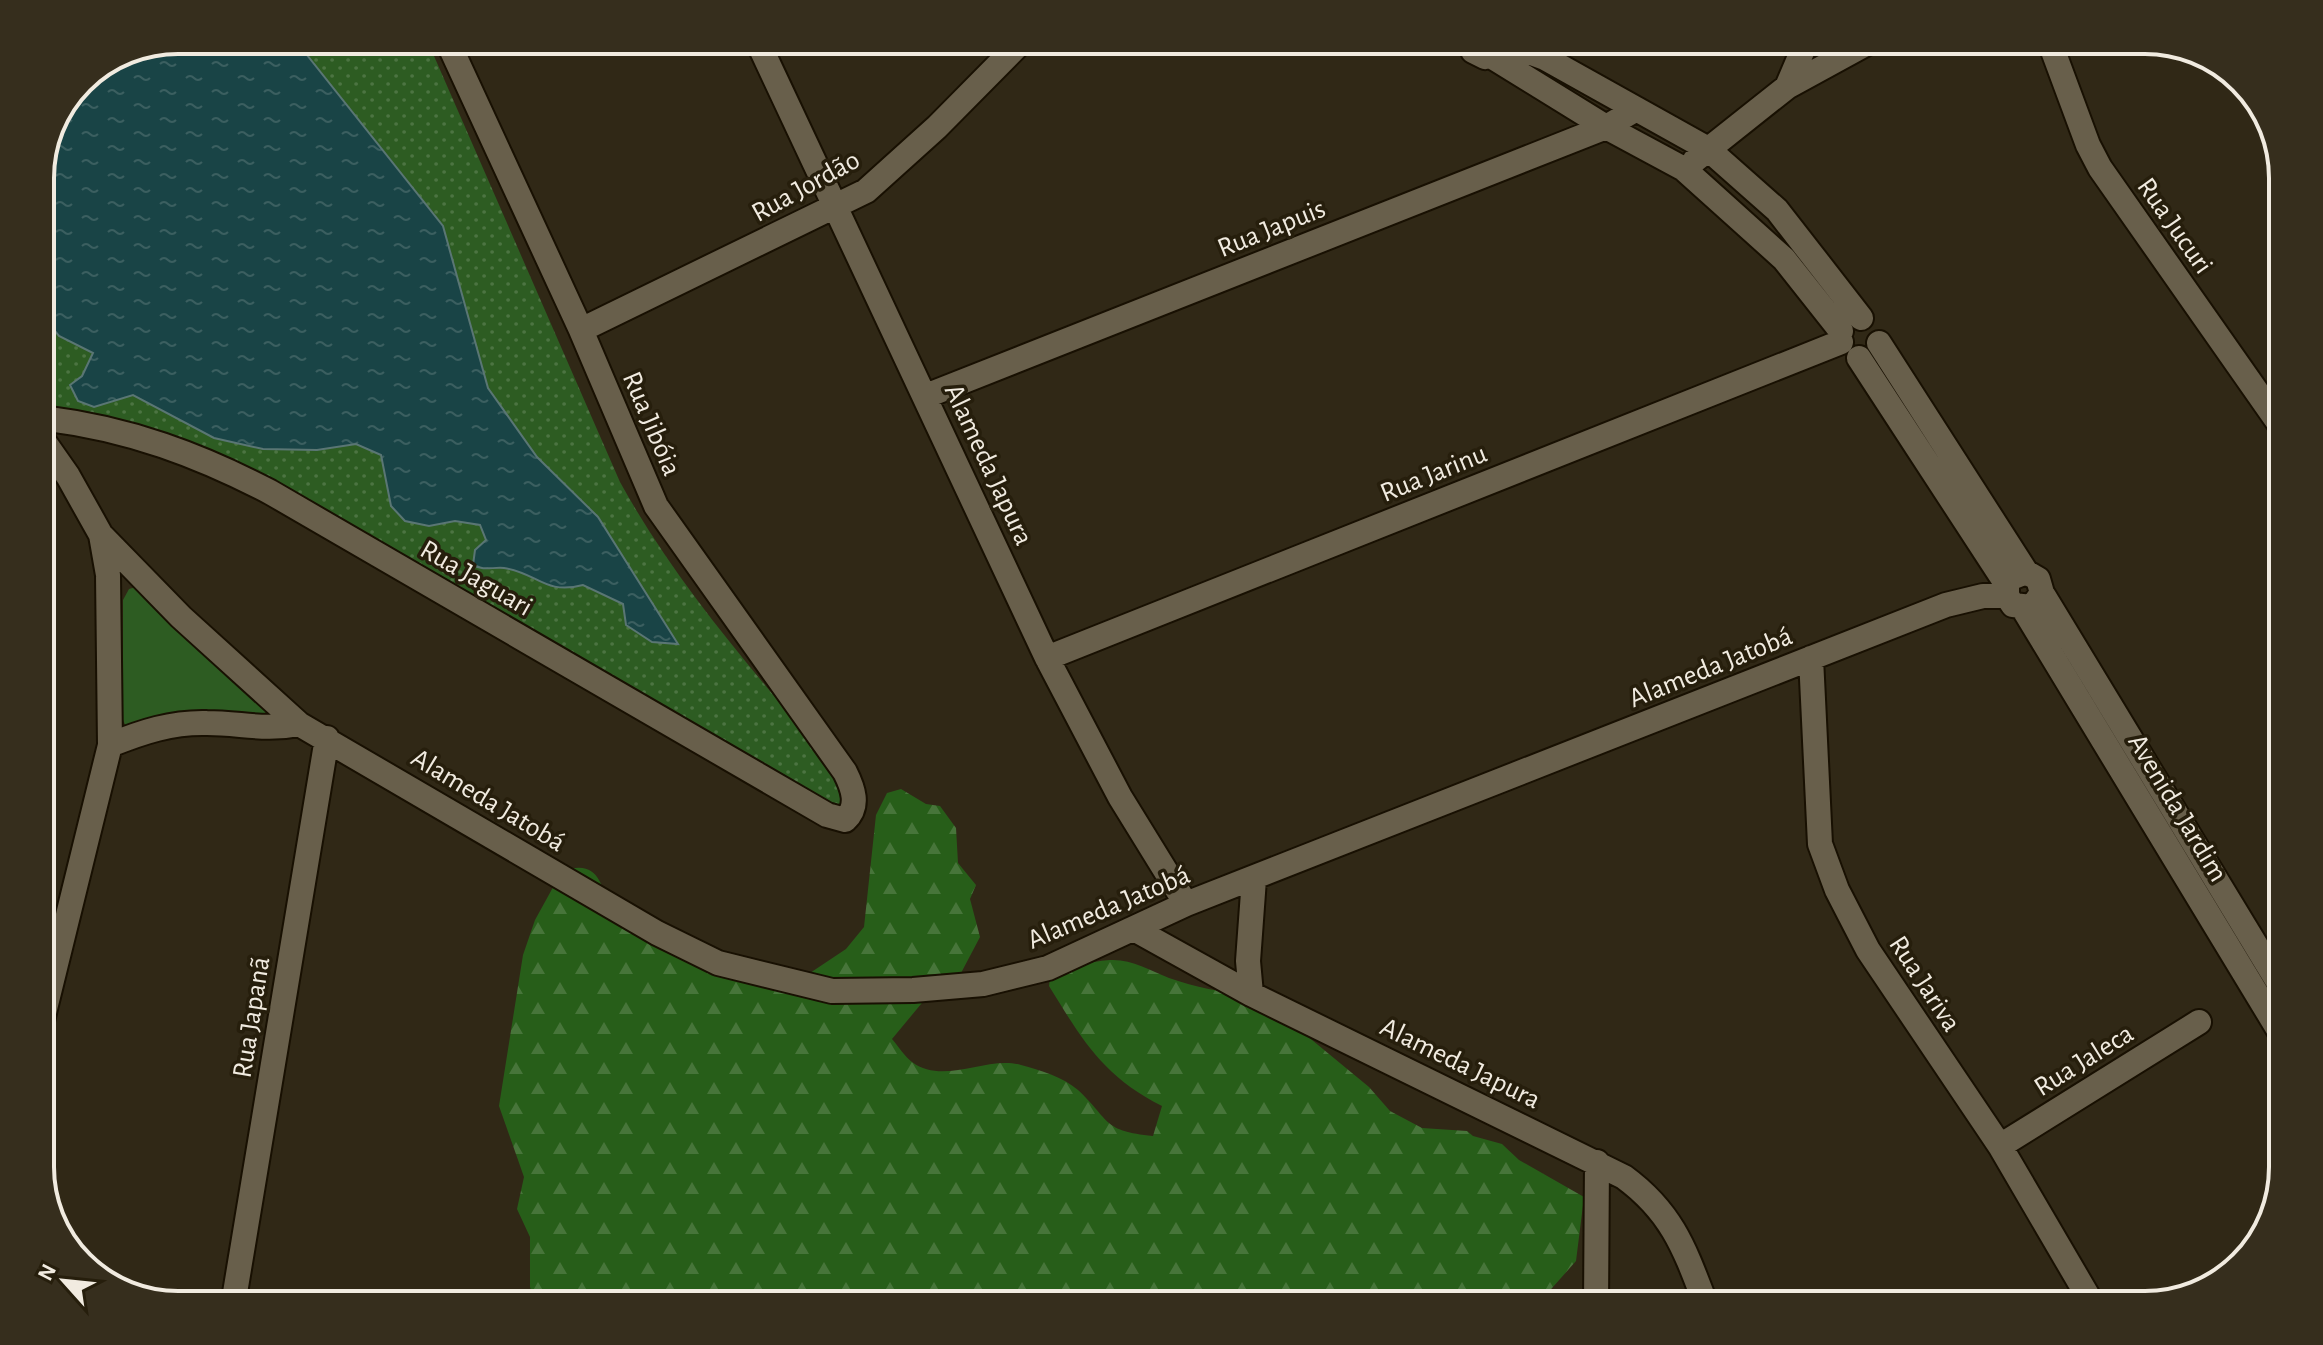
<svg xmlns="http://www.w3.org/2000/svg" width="2323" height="1345" font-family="'Alegreya Sans',sans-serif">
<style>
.grass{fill:#2d5c22}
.forest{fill:url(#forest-firs)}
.park{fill:url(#park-dots)}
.water{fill:url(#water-ripples);stroke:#5a7674;stroke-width:2}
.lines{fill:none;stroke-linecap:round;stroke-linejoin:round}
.minor-casing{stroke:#181002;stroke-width:28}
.minor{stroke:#685f4b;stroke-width:24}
.labels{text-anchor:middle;stroke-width:7;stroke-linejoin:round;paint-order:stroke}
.street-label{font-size:28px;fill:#f1ebe0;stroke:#261e0c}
.rim{fill:none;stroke:#f1ebe0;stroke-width:4}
</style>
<defs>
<pattern id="forest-firs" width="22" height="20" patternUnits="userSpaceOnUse" patternTransform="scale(2)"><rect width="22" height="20" fill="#275e19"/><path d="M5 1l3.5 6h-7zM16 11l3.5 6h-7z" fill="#47753a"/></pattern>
<pattern id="park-dots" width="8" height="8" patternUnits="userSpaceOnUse" patternTransform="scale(2)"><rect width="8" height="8" fill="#2d5c22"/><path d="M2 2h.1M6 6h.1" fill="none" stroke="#4c7442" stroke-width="1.8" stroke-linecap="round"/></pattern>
<pattern id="water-ripples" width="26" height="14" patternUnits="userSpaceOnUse" patternTransform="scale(2)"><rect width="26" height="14" fill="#194446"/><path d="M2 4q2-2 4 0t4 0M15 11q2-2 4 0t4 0" fill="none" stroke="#3b5f60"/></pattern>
</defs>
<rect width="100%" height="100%" fill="#302816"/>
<path class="grass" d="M139,586L265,700L266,712L261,719L126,727L123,720V600L129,589Z"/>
<path class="forest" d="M901,789L926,804L940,806L956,828L958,863L976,885L970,899L980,937L961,973L931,992L892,1039C898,1046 905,1057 912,1062C944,1086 987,1055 1021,1065C1040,1070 1063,1077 1078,1090C1111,1121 1102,1131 1153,1136L1162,1106C1103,1076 1083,1041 1049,986L1050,978C1070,970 1088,961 1110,960C1132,959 1149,970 1169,978C1198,988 1225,994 1255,993L1369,1087L1390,1111L1422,1128L1467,1131L1473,1136L1502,1144L1519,1160L1584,1197L1576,1261L1537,1305H536L530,1287V1237L517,1209L524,1177L499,1106L523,955L535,920L562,871C598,859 600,882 611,910L708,954L807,975L846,949L864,927L876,815L887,793Z"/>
<path class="park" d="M178,40H427L620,482C681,593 767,686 847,783L846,805L836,811L204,447L40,405V169L81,80L125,50Z"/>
<path class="water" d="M178,40H295L443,226L488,388L537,457L598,517L678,644L652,642L626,625L623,604L583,585C544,595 538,573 504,568C492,567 484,571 473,565L475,550L486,540L480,525L455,521L429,526L405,521L391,506L381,455L356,444L317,450L263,449L214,438L133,395L94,407L78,401L70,385L82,376L93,353L59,336L40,313V169L81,80L125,50Z"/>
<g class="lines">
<g class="minor-casing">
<path id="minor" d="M757,40L1047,658L1120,797L1186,904
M1469,40L1473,51L1485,57L1500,46
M2049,40L2088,145L2100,168L2283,429
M1502,42L1545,58L1708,149L1777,210L1861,318
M1491,56L1606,127L1684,169L1784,259L1841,331
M1787,87L1807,40
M1695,160L1787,87L1873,40
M581,330L866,191L937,127L1023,40
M1879,343L2026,572
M1859,358L2007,585V596L2013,605L2032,607L2042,593L2038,579L2026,572L2011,578L2007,585
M926,396L1606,127L1635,110
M40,422L49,419C129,429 199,455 270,492L827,815L845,820C860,806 853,788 845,772L656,506L581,330L447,40
M40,436L68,476L101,535L181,617L299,724L657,933L718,963L832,991L913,990L983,984L1048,968L1186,904L1946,605L1983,596H2007
M2042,593L2283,990
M2023,608L2283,1037
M1047,658L1841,342
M1811,658L1820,844L1837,890L1868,950L2000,1146L2093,1305
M110,745C142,732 172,722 207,723C241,723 264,731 299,724
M1134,929L1251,994L1624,1177C1673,1213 1685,1250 1706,1305
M1251,994L1248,961L1254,879
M40,1029L110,745L108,575L101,535
M2000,1146L2199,1022
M233,1305L327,738
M1596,1305L1597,1162"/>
</g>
<use href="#minor" class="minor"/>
</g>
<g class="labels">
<g class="street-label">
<text transform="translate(805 185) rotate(-29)" y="10">Rua Jordão</text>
<text transform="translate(2176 225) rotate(55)" y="10">Rua Jucuri</text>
<text transform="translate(1271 227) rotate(-22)" y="10">Rua Japuis</text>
<text transform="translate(653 423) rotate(67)" y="10">Rua Jibóia</text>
<text transform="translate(990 464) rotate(65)" y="10">Alameda Japura</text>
<text transform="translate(1433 472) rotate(-22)" y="10">Rua Jarinu</text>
<text transform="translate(477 577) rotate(30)" y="10">Rua Jaguari</text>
<text transform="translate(1710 666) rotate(-22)" y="10">Alameda Jatobá</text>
<text transform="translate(489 799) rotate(31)" y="10">Alameda Jatobá</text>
<text transform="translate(2179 807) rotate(59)" y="10">Avenida Jardim</text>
<text transform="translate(1108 906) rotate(-23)" y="10">Alameda Jatobá</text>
<text transform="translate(1926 983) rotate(57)" y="10">Rua Jariva</text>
<text transform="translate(250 1017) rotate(-81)" y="10">Rua Japanã</text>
<text transform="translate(2083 1059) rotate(-32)" y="10">Rua Jaleca</text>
<text transform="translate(1461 1062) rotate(26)" y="10">Alameda Japura</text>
</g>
</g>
<path d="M0 0H2323V1345H0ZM178 54H2145A124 124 0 0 1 2269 178V1167A124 124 0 0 1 2145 1291H178A124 124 0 0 1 54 1167V178A124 124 0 0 1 178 54Z" fill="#362e1d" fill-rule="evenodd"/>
<path class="rim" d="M178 54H2145A124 124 0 0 1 2269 178V1167A124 124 0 0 1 2145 1291H178A124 124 0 0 1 54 1167V178A124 124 0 0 1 178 54Z"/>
<g transform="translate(64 1281) rotate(297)" stroke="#261e0c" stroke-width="6" paint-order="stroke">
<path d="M0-6L14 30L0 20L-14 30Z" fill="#f1ebe0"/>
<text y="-12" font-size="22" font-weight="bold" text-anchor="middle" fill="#f1ebe0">N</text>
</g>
</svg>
